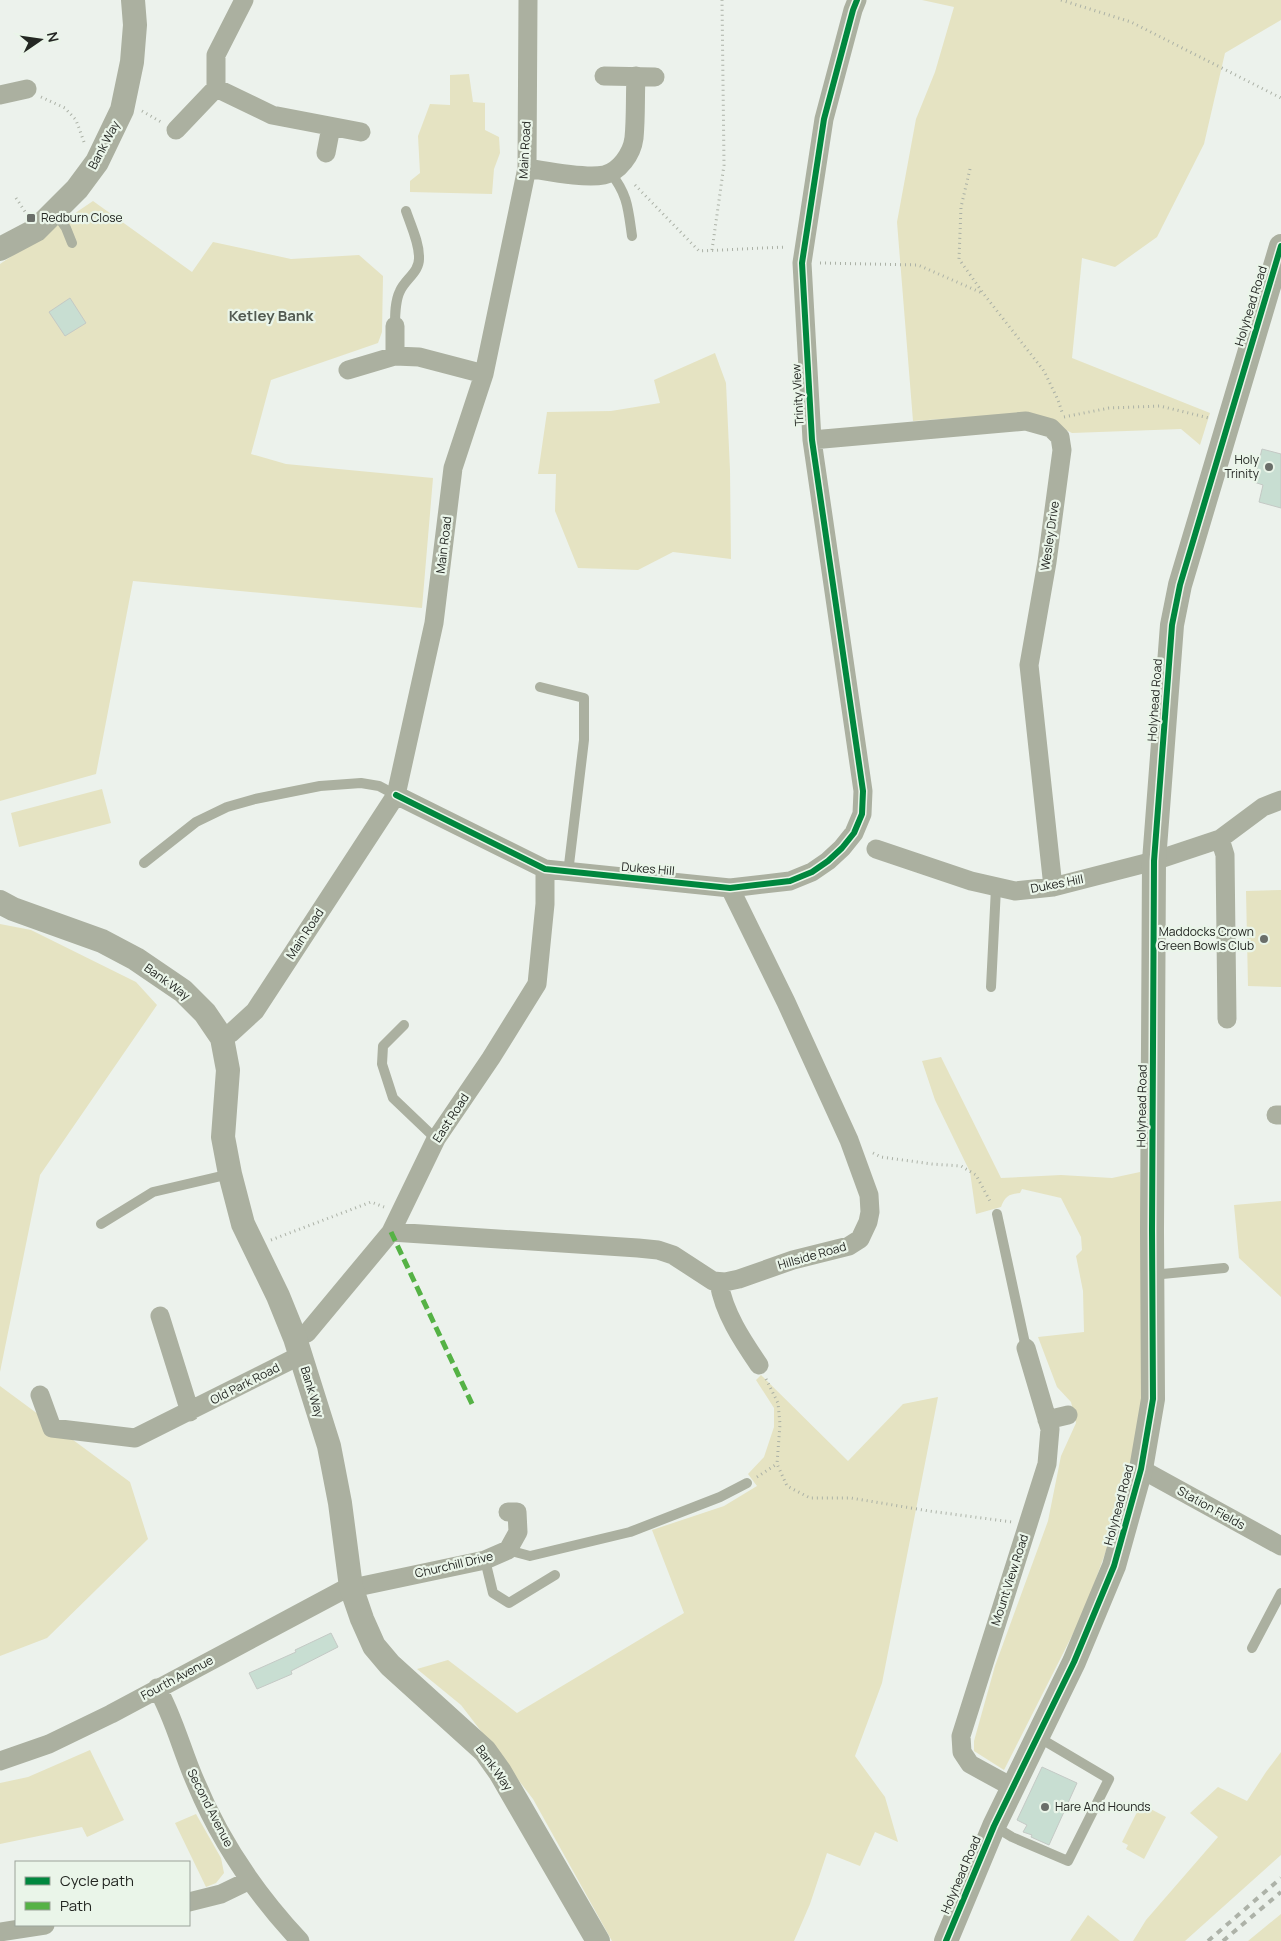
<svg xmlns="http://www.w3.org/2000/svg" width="1281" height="1941" font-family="Manrope,sans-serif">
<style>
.green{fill:#e5e3c2}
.building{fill:#c8ded2;stroke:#c4c9c5}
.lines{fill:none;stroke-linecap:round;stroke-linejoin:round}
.path{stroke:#abb1a6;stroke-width:3;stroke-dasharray:1 4;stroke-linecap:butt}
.service{stroke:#abb0a0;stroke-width:10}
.minor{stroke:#abb0a0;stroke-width:19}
.tertiary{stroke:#abb0a0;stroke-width:24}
.rail{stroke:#adb2a8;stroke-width:4;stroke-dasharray:6 6;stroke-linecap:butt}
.quiet{stroke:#55b245;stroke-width:5;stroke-dasharray:10 5;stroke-linecap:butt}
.cycleway-casing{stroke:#eaf5e9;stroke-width:9}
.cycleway{stroke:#00873e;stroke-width:6}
.poi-dot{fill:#6a6e69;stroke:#eaf5e9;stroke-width:2}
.labels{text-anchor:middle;stroke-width:4.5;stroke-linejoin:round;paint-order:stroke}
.street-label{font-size:12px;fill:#242723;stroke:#eaf5e9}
.poi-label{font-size:12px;fill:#242723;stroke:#eaf5e9;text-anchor:start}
.quarter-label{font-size:15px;font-weight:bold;fill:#525a51;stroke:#eaf5e9}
</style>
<rect width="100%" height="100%" fill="#ecf2ec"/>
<path class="green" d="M922,0H1281V20L1225,53L1204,144L1157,237L1115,267L1082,258L1072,358L1210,413L1200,445L1181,429L1072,433L1030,413L913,421L897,222L916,119L935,72L954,7Z
M469,74L473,102L485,103V130L499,137L500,153L494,169L492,194L410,192V181L420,173L418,136L430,104L450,105V75Z
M93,201L192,272L213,242L291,259L359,255L383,276L382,332L378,343L271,380L251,454L286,464L433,478L422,608L133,581L96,774L0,801V264Z
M715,353L726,383L730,470L731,559L673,552L638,570L578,568L555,511L556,474H538L547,412L611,411L660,403L654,380Z
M102,789L111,823L19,847L11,813Z
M1281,890V987L1248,986L1246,891Z
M0,924L31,930L136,982L157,1005L40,1175L0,1372Z
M941,1057L1001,1178L1061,1175L1112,1178L1140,1172L1145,1365L1141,1432L1120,1512L1084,1612L1004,1770L974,1751V1741L995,1666L1048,1521L1061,1456L1076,1423L1071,1402L1057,1387L1038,1337L1084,1332L1083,1291L1076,1256L1082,1250L1081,1237L1061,1198L1022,1189L1020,1193C1009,1194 1005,1196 1001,1207L976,1214L970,1172L935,1100L922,1061Z
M1281,1201V1297L1239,1258L1234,1205Z
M761,1375L848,1461L903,1404L938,1397L882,1683L855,1756L885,1797L898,1842L875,1832L860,1866L827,1853L810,1904L794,1941H612L533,1799L461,1705L417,1669L448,1660L517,1713L684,1613L652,1530L724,1506L757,1486L748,1474L764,1457L774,1427V1408L756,1380Z
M0,1386L130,1482L148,1539L47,1638L0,1656Z
M90,1750L124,1820L87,1837L82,1827L0,1844V1783L28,1777Z
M1281,1752V1855L1185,1941H1133L1146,1920L1218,1837L1190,1813L1218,1787L1247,1801L1266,1772Z
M1141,1804L1166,1817L1144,1859L1126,1849L1128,1845L1122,1842Z
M196,1814L221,1858L224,1873L216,1883L206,1887L175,1823Z
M1281,1914V1941H1248Z
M1088,1915L1120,1941H1070Z"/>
<path class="building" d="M70,298L86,323L65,336L49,312Z
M1262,449L1281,454V508L1259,502L1263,485L1254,482Z
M331,1633L338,1647L291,1671L292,1674L257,1689L249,1673L296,1652L295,1650Z
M1042,1767L1077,1783L1049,1845L1031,1837L1032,1835L1023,1832L1027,1825L1017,1820Z"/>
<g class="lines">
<path class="path" d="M1061,0L1131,22L1281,98
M41,97L65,108L76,120L84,142
M142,111L161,122
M970,169L961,207L959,259L983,293L1044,371L1058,400L1063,415
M635,185L699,251L786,247
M16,198L26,213
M712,250L724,165L722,0
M820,263L918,265L982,293
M1064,417L1109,408L1160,406L1209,418
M873,1153L881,1157L932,1164L961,1166L976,1175L991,1203
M271,1240L371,1202L384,1207
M766,1379L778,1403L780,1424L777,1464L787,1486L810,1498H851L929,1511L1012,1522
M757,1477L777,1464"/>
<path class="service" d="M610,172C628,195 628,208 632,236
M55,212L66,228L72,243
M395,326C395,315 395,301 400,291C405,279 420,272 419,257C419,242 411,226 406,211
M540,687L584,698V740L568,873
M144,863L196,822L227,807L255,799L320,786L361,783L379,786L396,795
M991,987L996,888
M404,1025L383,1046L382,1064L393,1098L436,1139
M997,1214L1026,1348
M101,1224L153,1192L230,1174
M1152,1275L1224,1268
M508,1550L530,1556L630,1532L720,1497L747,1483
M485,1560L493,1593L509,1603L555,1575
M1252,1648L1281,1593
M994,1826L1012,1837L1068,1861L1109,1779L1038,1737"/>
<path class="minor" d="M604,76L655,77
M216,88L272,115L361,132
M216,88V55L244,0
M0,95L27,89
M176,130L216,88
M326,153L331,127
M527,168C547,171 584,179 604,175C619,172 632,154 634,138C636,118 635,97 636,76
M395,326V356
M348,370L395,356L419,357L484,374
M812,440L1026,421L1051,428L1060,437L1062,450L1047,562L1029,665L1053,887
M396,795L545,869L730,888L790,881L812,872L828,861L842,848L854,833L862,814L863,791L812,440L802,263L824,119L853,10L857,0
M1220,839L1225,855L1227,1019
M876,849L971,881L1015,891L1053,887L1154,861L1220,839L1263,807L1281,800
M222,1038L231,1033L255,1011L396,795L434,623L453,468L484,374L527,168L528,0
M1276,1115H1281
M391,1232L638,1248L658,1250L673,1255L713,1281L725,1282L739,1279L793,1260L849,1246L860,1239L868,1222L870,1212L869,1195L849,1140L786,1002L730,888
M719,1283C724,1313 742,1340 759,1365
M160,1316L190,1412
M295,1338L307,1333L391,1232L436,1139L491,1058L537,984L545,904V869
M40,1395L52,1428L135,1438L301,1355
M1047,1420L1068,1415
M1141,1469L1281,1546
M157,1688C174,1717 182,1752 196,1783C220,1841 257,1895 300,1941
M0,1761L49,1744L111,1714L343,1590L485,1560L508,1550L518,1532L517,1512H508
M1012,1787L970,1764L962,1752L961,1736L1047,1464L1050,1429L1026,1348
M189,1902L221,1894L250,1880
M0,1932L45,1925"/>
<path class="tertiary" d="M0,249L36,230L77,189L97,162L122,110L132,62L135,25L133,0
M0,902L13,909L102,941L136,959L183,991L205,1013L222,1038L228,1070L223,1137L230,1174L243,1224L278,1296L295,1338L329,1446L340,1503L351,1587L362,1619L374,1646L390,1665L485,1751L500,1772L598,1941
M946,1941L994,1826L1074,1662L1114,1566L1141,1469L1153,1399L1152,1231L1154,861L1172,625L1180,585L1281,246"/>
<path class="rail" d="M1208,1941L1281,1878
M1223,1941L1281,1892"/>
<path class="quiet" d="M391,1232L473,1406"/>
<g class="cycleway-casing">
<path id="cycleway" d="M396,795L545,869L730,888L790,881L812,872L828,861L842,848L854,833L862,814L863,791L812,440L802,263L824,119L853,10L857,0
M946,1941L994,1826L1074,1662L1114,1566L1141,1469L1153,1399L1152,1231L1154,861L1172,625L1180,585L1281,246"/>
</g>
<use href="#cycleway" class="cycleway"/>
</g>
<g class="poi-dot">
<rect x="26" y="213" width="10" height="10" rx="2.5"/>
<circle cx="1269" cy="467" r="5"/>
<circle cx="1264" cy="939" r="5"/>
<circle cx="1045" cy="1807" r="5"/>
</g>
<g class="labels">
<g class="street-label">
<text transform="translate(104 145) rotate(-62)" y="4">Bank Way</text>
<text transform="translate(525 150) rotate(-87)" y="4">Main Road</text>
<text transform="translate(1251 306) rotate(-73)" y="4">Holyhead Road</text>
<text transform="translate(798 395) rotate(-93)" y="4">Trinity View</text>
<text transform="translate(1050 536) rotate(-82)" y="4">Wesley Drive</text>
<text transform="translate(444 545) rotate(-83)" y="4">Main Road</text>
<text transform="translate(1155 700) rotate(-86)" y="4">Holyhead Road</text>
<text transform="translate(648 869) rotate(5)" y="4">Dukes Hill</text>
<text transform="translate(1057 884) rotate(-11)" y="4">Dukes Hill</text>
<text transform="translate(305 934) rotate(-57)" y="4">Main Road</text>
<text transform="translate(167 982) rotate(36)" y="4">Bank Way</text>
<text transform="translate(1142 1106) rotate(-89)" y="4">Holyhead Road</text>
<text transform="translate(451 1118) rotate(-57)" y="4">East Road</text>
<text transform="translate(812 1256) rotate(-16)" y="4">Hillside Road</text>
<text transform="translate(245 1384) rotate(-27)" y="4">Old Park Road</text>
<text transform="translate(312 1392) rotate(73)" y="4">Bank Way</text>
<text transform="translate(1119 1505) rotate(-75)" y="4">Holyhead Road</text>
<text transform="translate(1211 1508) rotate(29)" y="4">Station Fields</text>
<text transform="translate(454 1565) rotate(-13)" y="4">Churchill Drive</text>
<text transform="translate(1010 1580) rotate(-72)" y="4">Mount View Road</text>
<text transform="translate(177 1678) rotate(-28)" y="4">Fourth Avenue</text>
<text transform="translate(494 1768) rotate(54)" y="4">Bank Way</text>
<text transform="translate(210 1808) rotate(63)" y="4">Second Avenue</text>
<text transform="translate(961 1875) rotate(-67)" y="4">Holyhead Road</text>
</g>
<g class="poi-label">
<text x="41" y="222">Redburn Close</text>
<text x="1259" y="464" text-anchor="end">Holy<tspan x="1259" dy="14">Trinity</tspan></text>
<text x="1254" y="936" text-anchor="end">Maddocks Crown<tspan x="1254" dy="14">Green Bowls Club</tspan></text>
<text x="1055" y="1811">Hare And Hounds</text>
</g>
<g class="quarter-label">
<text x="271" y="321">Ketley Bank</text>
</g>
</g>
<rect x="15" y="1861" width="175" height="65" fill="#eaf5e9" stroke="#9ba39a"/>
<rect x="25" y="1877" width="25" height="8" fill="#00873e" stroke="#9ba39a"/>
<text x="60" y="1886" font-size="15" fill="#242723">Cycle path</text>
<rect x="25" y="1902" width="25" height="8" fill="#55b245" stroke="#9ba39a"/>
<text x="60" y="1911" font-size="15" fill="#242723">Path</text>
<g transform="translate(40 40) rotate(77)" stroke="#eaf5e9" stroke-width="4" paint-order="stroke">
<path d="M0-4L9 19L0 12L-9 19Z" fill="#242723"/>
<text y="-8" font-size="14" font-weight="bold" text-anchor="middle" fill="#242723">N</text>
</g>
</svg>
